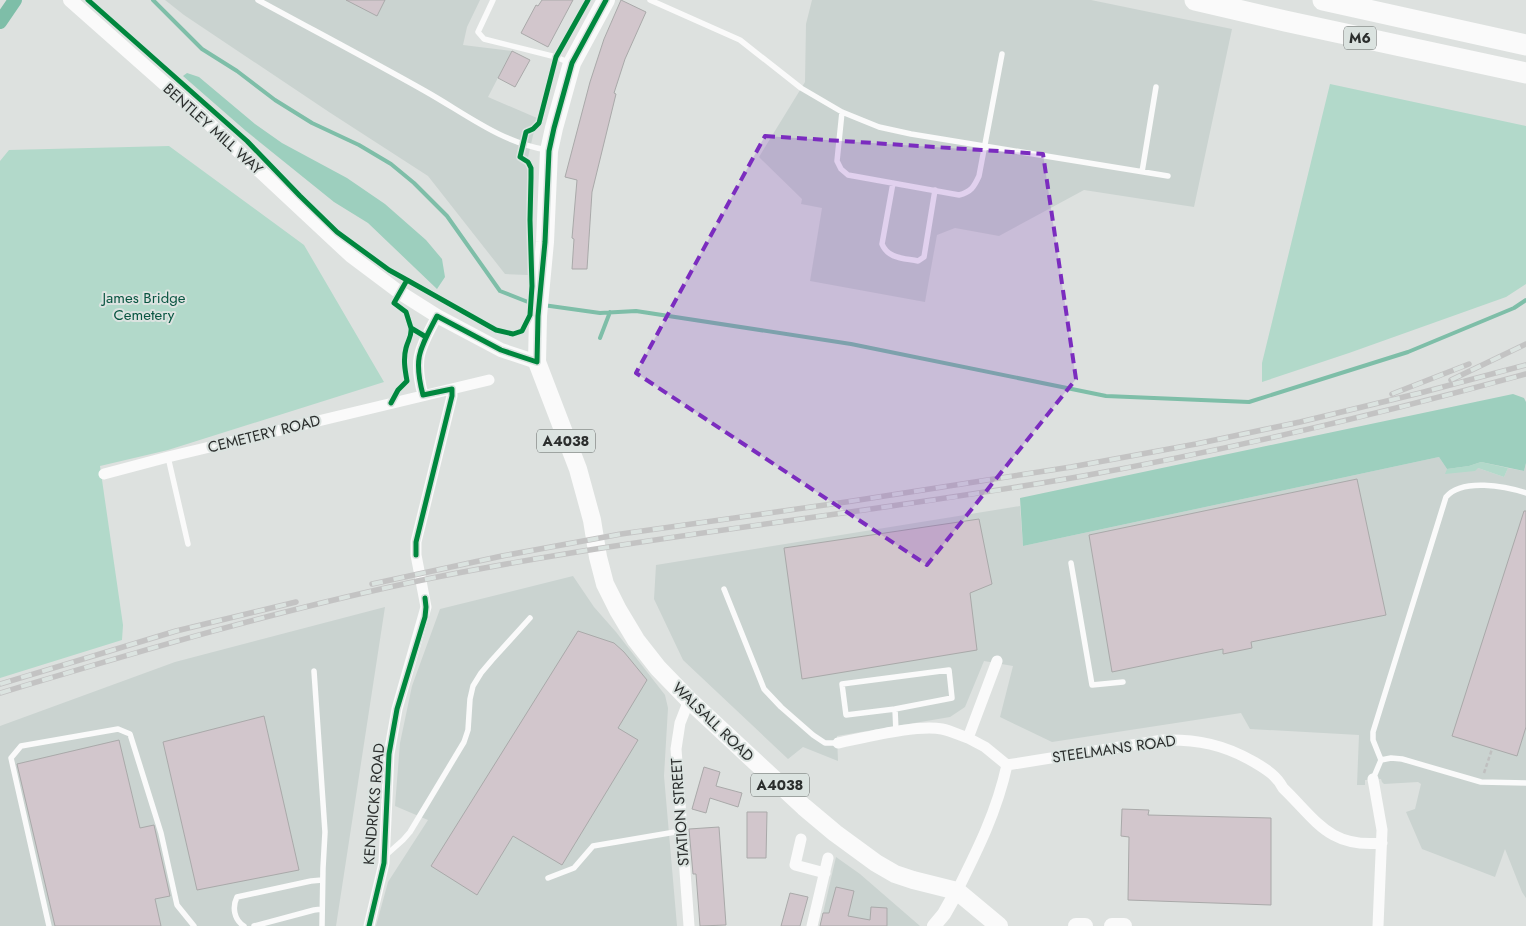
<svg xmlns="http://www.w3.org/2000/svg" width="1526" height="926" font-family="Jost,sans-serif">
<style>
.built{fill:#cad3d0}
.green{fill:#b2d9ca}
.forest{fill:#9dcfbe}
.lines{fill:none;stroke-linecap:round;stroke-linejoin:round}
.stream{stroke:#7ebea8;stroke-width:4}
.canal{stroke:#7ebea8;stroke-width:14}
.building{fill:#d2c6cc;stroke:#a9a9a9}
.path{stroke:#bfbfbf;stroke-width:2.5;stroke-dasharray:4 2.5;stroke-linecap:butt}
.service{stroke:#fafafa;stroke-width:5.5}
.minor{stroke:#fafafa;stroke-width:11}
.tertiary{stroke:#fafafa;stroke-width:14}
.secondary{stroke:#fafafa;stroke-width:16}
.primary{stroke:#fafafa;stroke-width:18}
.motorway{stroke:#fafafa;stroke-width:21}
.rail-casing{stroke:#c3c3c3;stroke-width:5.5}
.rail{stroke:#dbe3e0;stroke-width:4;stroke-dasharray:11;stroke-linecap:butt}
.cycleway-casing{stroke:#dbe3e0;stroke-width:8}
.cycleway{stroke:#00873e;stroke-width:5}
.marked{fill:#7b2cbf;fill-opacity:0.2;stroke:#7b2cbf;stroke-width:4;stroke-dasharray:10 6;stroke-linejoin:round}
.labels{text-anchor:middle;stroke-width:4;stroke-linejoin:round;paint-order:stroke}
.shield{fill:#dbe3e0;stroke:#606463;stroke-width:1}
.shield-label{font-size:14px;font-weight:bold;fill:#2b2e2d}
.street-label{font-size:15px;fill:#2b2e2d;stroke:#dbe3e0}
.park-label{font-size:15px;fill:#095541;stroke:#dbe3e0}
</style>
<rect width="100%" height="100%" fill="#dde1df"/>
<path class="built" d="M165,0H480L467,27L463,45L512,51L488,97L537,118L526,166L529,172L527,217L528,275L505,274L428,176L329,112L184,15Z
M812,0H1091L1232,29L1194,207L1084,190L999,236L955,228L937,235L925,302L810,281L822,208L801,204L802,199L759,157L805,82L806,24Z
M1439,457L1447,469L1478,468L1504,477L1508,468L1524,471L1526,463V898L1522,892L1505,849L1495,877L1422,849L1406,812L1415,809L1421,784L1418,782L1384,784L1382,782L1381,779L1365,780V785H1357L1359,735L1250,729L1241,713L1052,742L1000,717L1013,666L984,661L965,707L950,717L837,736L838,761L803,747L788,759L683,660L654,599L656,565L1020,506L1023,546Z
M573,576L594,607L616,632L665,695L668,708L664,776L677,926H376L388,882L428,820L395,806L400,743L412,686L440,609Z
M385,607L336,926H0V726L175,662Z
M836,857L860,874L920,926H820Z"/>
<path class="green" d="M1330,84L1526,126V284L1506,297L1349,353L1262,382V363Z
M169,146L304,245L384,382L168,450L100,466L123,625L122,640L0,678V161L9,150Z
M1481,462L1508,468L1504,477L1478,468L1475,471L1445,474L1447,469L1469,466Z"/>
<path class="forest" d="M187,73L199,77L255,124L282,143L347,178L385,204L426,240L442,259L445,277L437,289L368,223L334,202L246,131L183,76Z
M1513,394L1524,398L1526,402V463L1524,471L1481,462L1469,466L1447,469L1439,457L1023,546L1020,498Z"/>
<g class="lines">
<path class="stream" d="M153,0L202,49L237,71L275,100L312,123L359,145L391,164L414,183L447,216L500,291L533,304
M543,305L600,313L636,311L851,344L1106,396L1249,402L1408,352L1514,308L1526,300
M600,338L610,312"/>
<path class="canal" d="M0,22L15,0"/>
</g>
<path class="building" d="M346,0H385L377,16Z
M542,0H573L548,47L521,33L536,5L538,6Z
M621,0L646,12L625,59L614,93L616,94L592,192L587,269H572L574,239L572,238L577,180L565,177L590,82L604,39Z
M512,51L530,60L515,87L498,78Z
M1357,479L1386,615L1251,642L1252,648L1223,654V649L1112,672L1089,535Z
M1524,511H1526V727L1517,756L1452,736Z
M979,519L992,584L970,593L977,650L802,679L784,548Z
M578,631L614,643L624,652L647,680L618,728L638,740L562,865L513,836L477,895L431,866Z
M264,716L299,870L197,890L163,742Z
M119,740L140,828L154,825L156,834L170,896L155,899L161,926H55L17,764Z
M704,767L720,772L716,786L742,793L738,807L710,798L706,813L692,809Z
M1122,809L1149,810L1148,815L1271,818V905L1128,900L1129,837L1121,836Z
M747,812H767L766,858H747Z
M719,827L726,925L700,926L696,874H693L689,829Z
M836,887L854,891L848,916L870,920L871,907L887,908V926H820L823,913H829Z
M790,893L808,897L800,926H781Z"/>
<g class="lines">
<path class="path" d="M1484,773L1492,749"/>
<path class="service" d="M258,0C313,30 370,60 425,91C466,114 500,142 547,150
M493,0L478,32L484,39L556,57L570,63
M650,0L740,40L801,88L842,112L879,127L911,134L1168,176
M842,112L837,161L841,169L848,175L959,195C971,192 974,187 979,176L1002,54
M1142,172L1156,87
M893,183L882,244C888,259 904,258 918,261L924,257L935,190
M168,457L188,544
M1071,563L1092,685L1123,682
M724,589L764,689L781,707L813,735L825,743H838
M314,671L325,832L323,868L322,926
M895,709L952,698L949,670L842,684L846,715L895,709L896,732
M1381,760L1373,740V732L1446,497C1462,478 1505,486 1526,493
M1373,779L1381,760L1391,758L1402,759L1481,782L1526,783
M385,856L403,840L410,832L464,742L468,730L470,699L473,686L481,673L492,660L530,618
M548,878L574,868L593,846L681,831
M49,926L11,758L21,746L118,729L130,734L161,833L177,905L194,926
M244,926C234,920 232,907 237,897L311,881L322,880
M254,926L314,910L322,909"/>
<path class="minor" d="M423,395C413,357 420,349 437,316
M104,474L168,457L489,380
M997,661L968,738L985,747L1007,765
M689,700L680,723L676,749L689,926
M838,743C864,738 917,724 942,729C951,731 959,735 968,738
M1007,765L1163,740C1197,739 1225,745 1254,762C1266,769 1277,776 1283,788C1317,821 1329,848 1382,843
M1373,779L1382,830L1378,926
M801,839L795,865L825,873
M957,891C978,849 997,811 1007,765
M369,926L384,863L389,754L397,709L426,607L416,555V542L452,396V389
M812,926L828,858"/>
<path class="tertiary" d="M70,0L201,116L351,256L399,292L437,316L501,350L537,362
M934,926L944,914L957,891"/>
<path class="secondary" d="M1076,926H1085
M1112,926H1124"/>
<path class="primary" d="M606,0L572,63L554,128L549,151L545,242L538,316L537,362L578,469L592,520L598,557L605,584L618,610L636,640L658,668L689,700L804,807L835,833L876,863L895,874L913,880L957,891L999,926"/>
<path class="motorway" d="M1195,0L1285,21L1526,73
M1323,0L1526,45"/>
<g class="rail-casing">
<path id="rail" d="M1451,380L1526,344
M1392,394L1469,364
M372,584L502,556L621,534L846,502L1071,467L1196,444L1300,422L1420,393L1526,365
M0,684L176,631L296,602
M0,693C143,650 286,608 432,578C647,535 867,514 1083,476C1232,449 1380,414 1526,374"/>
</g>
<use href="#rail" class="rail"/>
<g class="cycleway-casing">
<path id="cycleway" d="M88,0L247,141L300,196L337,232L389,270L407,280
M426,337L411,328L406,312L394,303L407,280L496,330L513,334L522,331L530,315L532,286L530,220L531,178V168L528,162L520,157L526,132L533,129L539,123L556,57L588,0
M391,403L398,390L407,381C405,370 403,359 406,348C408,340 412,336 411,328
M416,555V542L452,396V389L423,395C413,357 420,349 437,316L501,350L537,362L538,316L545,242L549,151L554,128L572,63L606,0
M369,926L384,863L389,754L397,709L425,617L426,607L425,598"/>
</g>
<use href="#cycleway" class="cycleway"/>
</g>
<path class="marked" d="M765,136L1043,154L1076,379L927,565L636,373Z"/>
<g class="labels">
<g class="shield">
<rect x="1344" y="26.5" width="32" height="23" rx="4"/>
<rect x="537" y="429.5" width="58" height="23" rx="4"/>
<rect x="751" y="773.5" width="58" height="23" rx="4"/>
</g>
<g class="shield-label">
<text x="1360" y="43">M6</text>
<text x="566" y="446">A4038</text>
<text x="780" y="790">A4038</text>
</g>
<g class="street-label">
<text transform="translate(213 129) rotate(42)" y="5">BENTLEY MILL WAY</text>
<text transform="translate(264 434) rotate(-14)" y="5">CEMETERY ROAD</text>
<text transform="translate(713 722) rotate(44)" y="5">WALSALL ROAD</text>
<text transform="translate(1114 749) rotate(-8)" y="5">STEELMANS ROAD</text>
<text transform="translate(374 804) rotate(-85)" y="5">KENDRICKS ROAD</text>
<text transform="translate(680 812) rotate(-94)" y="5">STATION STREET</text>
</g>
<g class="park-label">
<text x="144" y="303">James Bridge<tspan x="144" dy="17">Cemetery</tspan></text>
</g>
</g>
</svg>
